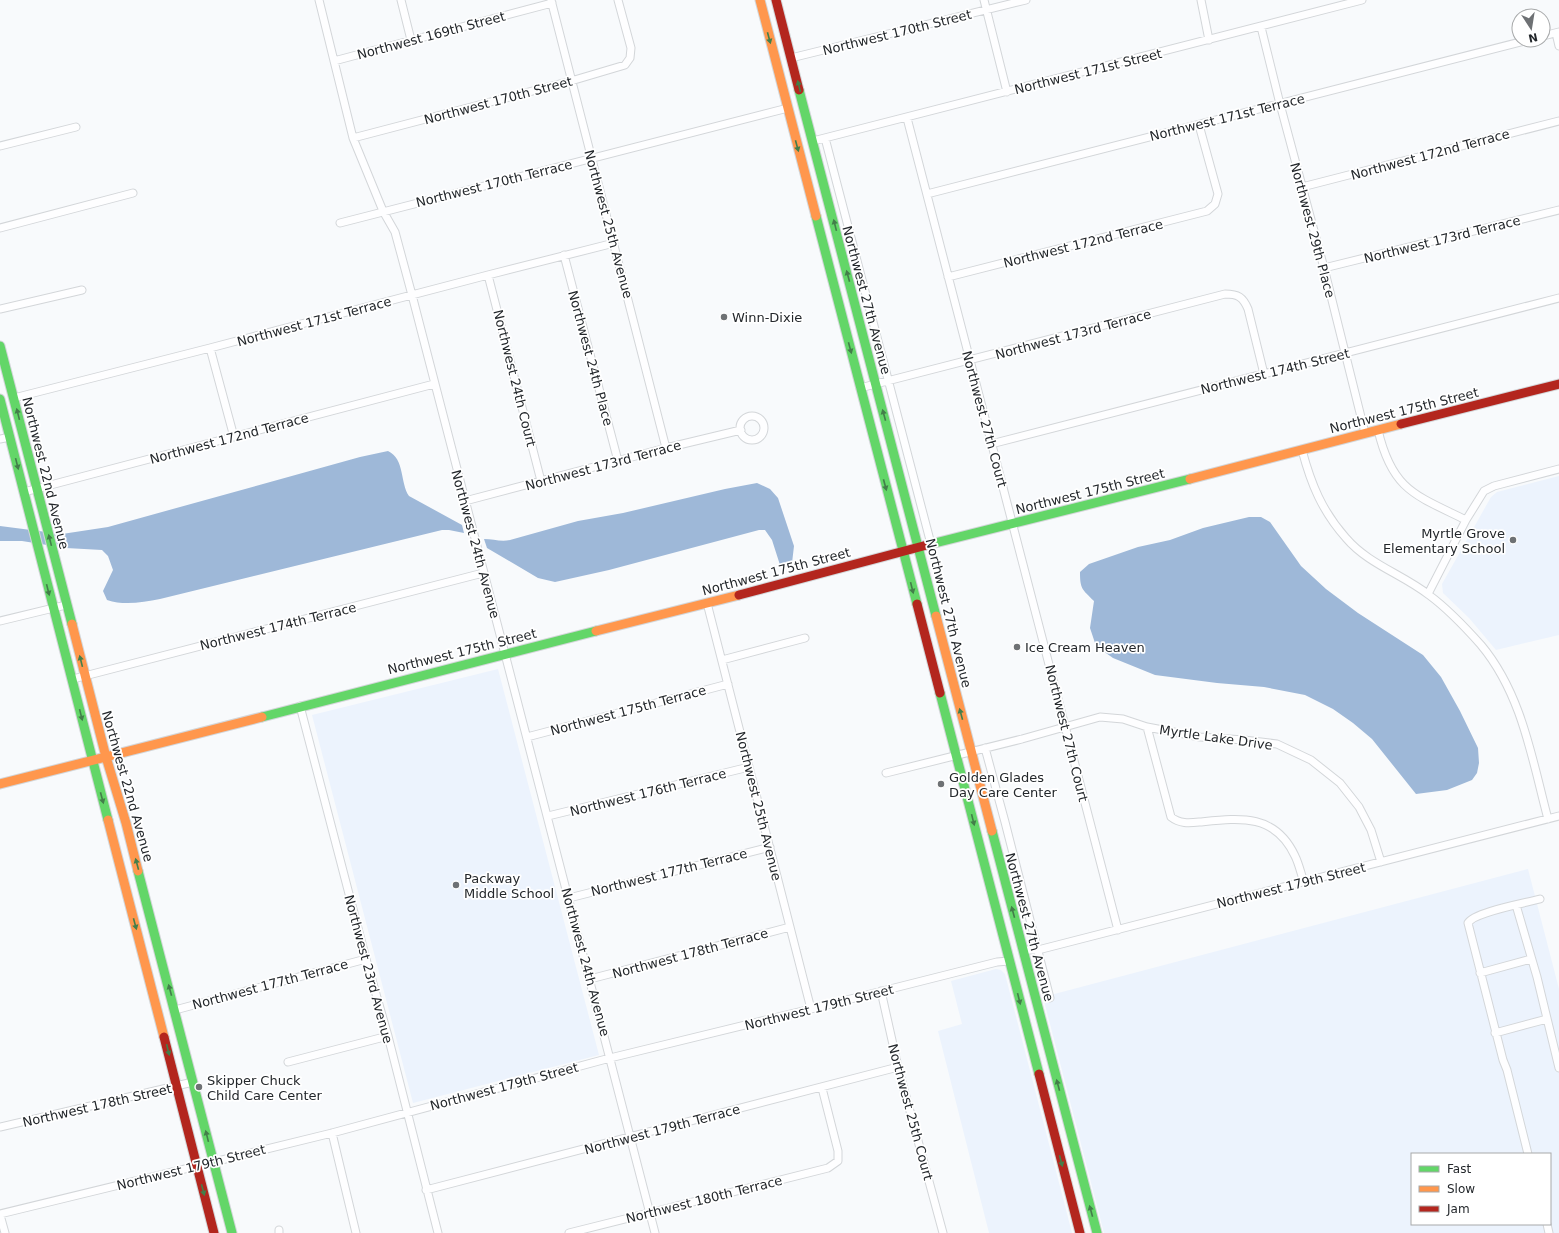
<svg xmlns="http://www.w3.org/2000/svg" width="1559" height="1233" font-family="'DejaVu Sans',sans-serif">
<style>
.built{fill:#ecf3fd;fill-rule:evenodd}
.water{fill:#9eb8d8}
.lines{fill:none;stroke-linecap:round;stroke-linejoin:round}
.street-casing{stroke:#d3d6d9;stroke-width:9}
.fast-casing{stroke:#d3d6d9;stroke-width:11}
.slow-casing{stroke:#d3d6d9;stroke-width:11}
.jam-casing{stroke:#d3d6d9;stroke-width:11}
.street{stroke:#fefeff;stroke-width:7}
.fast{stroke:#63d668;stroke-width:9}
.slow{stroke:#ff974d;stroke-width:9}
.jam{stroke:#b3261e;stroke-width:9}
.oneway{fill:#437e4a}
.poi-dot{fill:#6e7174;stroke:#fff;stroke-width:1.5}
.labels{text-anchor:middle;stroke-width:3.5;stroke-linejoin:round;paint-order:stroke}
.street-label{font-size:13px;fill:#23272b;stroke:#fff}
.poi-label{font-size:13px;fill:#23272b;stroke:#fff;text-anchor:start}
</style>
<rect width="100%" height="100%" fill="#f8fafc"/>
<path class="built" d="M1559,476V635L1496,650L1469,618L1443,593L1442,584L1491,497L1497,492Z
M498,669L599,1055L413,1103L312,715Z
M1528,869L1559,989V1233H1104L1043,997ZM1412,1154H1550V1224H1412Z
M996,969L1001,970L1005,974L1072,1233H989L938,1031L962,1024L951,981Z"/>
<path class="water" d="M388,451C405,459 400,483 409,496L462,525L464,533L449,530H442L160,599C143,602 125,606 107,600L103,591L113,570L108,556L102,550L66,548L22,541H0V526L62,534L108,527L360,457Z
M757,483L770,489L778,498L794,546L792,563L780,565L772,540L765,530H759L609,570L555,582L538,578L487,548L484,539C493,539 501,542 510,540L578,521L623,513L725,489Z
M1249,517H1261L1270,522L1301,566L1326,589L1358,613L1423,655L1441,677L1460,711L1478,748L1479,763L1477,773L1472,780L1447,790L1416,794L1372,739L1353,723L1333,709L1305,695L1264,687L1217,683L1155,675L1113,658L1096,646L1090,628L1094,601C1082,589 1080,589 1080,572L1089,564L1138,547L1170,540L1203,528Z"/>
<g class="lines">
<g class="street-casing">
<path id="street" d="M319,0L353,138L383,211L395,232L412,295L655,1233
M401,0L411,40
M551,0L666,448
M984,0L1007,92
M1201,0L1209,40
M1261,27L1280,104L1324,268L1365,433
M1556,33L1559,46
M1543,36L1559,32
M791,58L1026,0
M334,61L552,3
M907,118L1118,930
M353,138L571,81L625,65L630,58L631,48L618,0
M825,138L931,544
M813,141L1362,0
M0,146L76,127
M1302,187L1559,121
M927,194L1528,40
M340,223L788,108
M0,228L133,193
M564,255L618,461
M1324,268L1559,210
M488,275L541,481
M948,277L1207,211L1215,204L1218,194L1199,125
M0,309L82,290
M210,348L234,437
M860,388L1225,294C1238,294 1243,297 1248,309L1264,374
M14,398L210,348L488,275L614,243
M740 428a12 12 0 1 1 24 0a12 12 0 1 1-24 0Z
M1378,430C1392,490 1415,495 1466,520
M0,439L10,437
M991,444L1559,298
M1302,450C1311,484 1322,511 1346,538C1368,564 1402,574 1429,595C1448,609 1465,627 1481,645C1522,694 1532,759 1548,819
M24,492L434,384
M465,501L666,448L741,430
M1428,594L1466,520L1484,491L1494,486L1559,469
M707,603L811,1009
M0,621L66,605
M722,660L805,638
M73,679L483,573
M300,706L366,959L388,1036L438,1233
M1147,727L1171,817C1180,824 1189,823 1200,822C1239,818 1275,813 1295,856C1299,864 1301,874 1304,882
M527,737L728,684
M985,748L1005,822L1050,998
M886,773L1022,739L1100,717L1123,719L1147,727L1200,737L1244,740L1277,744L1311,760L1340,783L1359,807L1371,830L1381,862
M548,816L749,767
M569,898L770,847
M1516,905L1537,977L1559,1068
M1023,950H1038L1559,816
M1480,973L1531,959
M590,979L790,927
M881,991L898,1067L943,1233
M175,1010L366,959
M1495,1033L1547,1019
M288,1062L388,1036
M0,1127L193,1082
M332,1133L356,1233
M1528,1154L1507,1070L1503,1060L1468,923C1474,912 1526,903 1540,899
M426,1190L898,1067
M0,1214L332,1133L610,1058L811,1009L997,962L1009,961
M0,1215L5,1233
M1547,1224L1549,1233
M279,1230V1233
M569,1233L828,1168L838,1161V1151L822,1088"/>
</g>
<g class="fast-casing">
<path id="fast" d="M799,90L936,616
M816,216L917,604
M0,346L72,624
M0,399L108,820
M927,545L1190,479
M940,693L1039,1074
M262,717L596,631
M992,831L1097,1233
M138,871L232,1233"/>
</g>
<g class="slow-casing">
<path id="slow" d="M760,0L816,216
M1190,479L1401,424
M936,616L992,831
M72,624L106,757L126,823L138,871
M596,631L739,595
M0,784L262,717
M108,820L164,1037"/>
</g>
<g class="jam-casing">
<path id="jam" d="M776,0L799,90
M1401,424L1559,384
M739,595L927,545
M917,604L940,693
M164,1037L214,1233
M1039,1074L1080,1233"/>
</g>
<use href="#street" class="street"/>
<use href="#fast" class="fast"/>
<use href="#slow" class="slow"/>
<use href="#jam" class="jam"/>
</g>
<defs><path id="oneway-solid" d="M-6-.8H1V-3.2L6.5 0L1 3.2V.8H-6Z"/></defs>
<g class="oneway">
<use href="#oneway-solid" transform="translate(769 38) rotate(75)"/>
<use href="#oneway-solid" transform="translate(799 86) rotate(-104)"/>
<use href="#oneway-solid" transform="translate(797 146) rotate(75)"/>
<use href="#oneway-solid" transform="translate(835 225) rotate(-104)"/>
<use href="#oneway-solid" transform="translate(848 276) rotate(-105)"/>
<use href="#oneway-solid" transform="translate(850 348) rotate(75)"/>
<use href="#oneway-solid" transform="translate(18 414) rotate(-104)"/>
<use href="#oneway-solid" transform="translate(884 415) rotate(-105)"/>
<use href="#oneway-solid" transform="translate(17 464) rotate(76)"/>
<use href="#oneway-solid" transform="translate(885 485) rotate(75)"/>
<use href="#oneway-solid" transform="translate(50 540) rotate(-104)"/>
<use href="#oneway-solid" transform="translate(912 588) rotate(76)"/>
<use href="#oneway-solid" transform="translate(48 590) rotate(76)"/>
<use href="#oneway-solid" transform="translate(81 661) rotate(-104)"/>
<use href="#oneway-solid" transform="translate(961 714) rotate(-105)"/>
<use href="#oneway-solid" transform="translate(81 715) rotate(76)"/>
<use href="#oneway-solid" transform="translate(102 798) rotate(75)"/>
<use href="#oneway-solid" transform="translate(973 820) rotate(76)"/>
<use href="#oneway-solid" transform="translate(137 864) rotate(-105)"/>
<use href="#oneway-solid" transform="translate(1013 912) rotate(-105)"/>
<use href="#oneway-solid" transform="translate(135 924) rotate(75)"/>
<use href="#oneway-solid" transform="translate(170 990) rotate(-105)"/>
<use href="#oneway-solid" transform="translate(1019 999) rotate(76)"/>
<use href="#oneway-solid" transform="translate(168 1050) rotate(76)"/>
<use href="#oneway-solid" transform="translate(1058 1085) rotate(-105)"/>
<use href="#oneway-solid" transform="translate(207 1136) rotate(-104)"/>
<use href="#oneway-solid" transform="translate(1061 1161) rotate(75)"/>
<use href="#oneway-solid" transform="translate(203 1190) rotate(75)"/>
<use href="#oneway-solid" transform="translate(1091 1211) rotate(-105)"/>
</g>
<g class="poi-dot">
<circle cx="724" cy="317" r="4"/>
<circle cx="1513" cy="540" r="4"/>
<circle cx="1017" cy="647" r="4"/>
<circle cx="941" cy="784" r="4"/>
<circle cx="456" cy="885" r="4"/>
<circle cx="199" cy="1087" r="4"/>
</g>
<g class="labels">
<g class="street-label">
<text transform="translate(897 32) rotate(-14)" y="5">Northwest 170th Street</text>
<text transform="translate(431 35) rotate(-15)" y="5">Northwest 169th Street</text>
<text transform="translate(1088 71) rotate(-14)" y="5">Northwest 171st Street</text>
<text transform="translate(498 100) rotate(-15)" y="5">Northwest 170th Street</text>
<text transform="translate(1227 117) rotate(-14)" y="5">Northwest 171st Terrace</text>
<text transform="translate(1430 154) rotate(-15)" y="5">Northwest 172nd Terrace</text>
<text transform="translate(494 183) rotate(-14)" y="5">Northwest 170th Terrace</text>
<text transform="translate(609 224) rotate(75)" y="5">Northwest 25th Avenue</text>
<text transform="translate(1313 230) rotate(75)" y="5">Northwest 29th Place</text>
<text transform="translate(1442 239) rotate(-14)" y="5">Northwest 173rd Terrace</text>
<text transform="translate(1083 243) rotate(-14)" y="5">Northwest 172nd Terrace</text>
<text transform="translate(867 300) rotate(75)" y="5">Northwest 27th Avenue</text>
<text transform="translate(314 321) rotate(-15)" y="5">Northwest 171st Terrace</text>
<text transform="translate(1073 334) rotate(-15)" y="5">Northwest 173rd Terrace</text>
<text transform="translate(591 358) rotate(75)" y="5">Northwest 24th Place</text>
<text transform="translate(1275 371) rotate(-14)" y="5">Northwest 174th Street</text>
<text transform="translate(515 378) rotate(76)" y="5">Northwest 24th Court</text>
<text transform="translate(1404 410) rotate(-14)" y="5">Northwest 175th Street</text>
<text transform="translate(985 419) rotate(75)" y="5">Northwest 27th Court</text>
<text transform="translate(229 438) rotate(-15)" y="5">Northwest 172nd Terrace</text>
<text transform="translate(603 465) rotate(-15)" y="5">Northwest 173rd Terrace</text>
<text transform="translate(46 473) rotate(76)" y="5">Northwest 22nd Avenue</text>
<text transform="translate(1090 491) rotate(-14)" y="5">Northwest 175th Street</text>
<text transform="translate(476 544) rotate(75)" y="5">Northwest 24th Avenue</text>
<text transform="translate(776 571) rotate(-15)" y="5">Northwest 175th Street</text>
<text transform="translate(949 613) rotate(76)" y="5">Northwest 27th Avenue</text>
<text transform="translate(278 626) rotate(-14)" y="5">Northwest 174th Terrace</text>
<text transform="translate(462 651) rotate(-14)" y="5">Northwest 175th Street</text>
<text transform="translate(628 710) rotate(-15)" y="5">Northwest 175th Terrace</text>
<text transform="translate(1067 733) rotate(76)" y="5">Northwest 27th Court</text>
<text transform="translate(1216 737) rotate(8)" y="5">Myrtle Lake Drive</text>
<text transform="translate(128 786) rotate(74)" y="5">Northwest 22nd Avenue</text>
<text transform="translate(648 792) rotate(-14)" y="5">Northwest 176th Terrace</text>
<text transform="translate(759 806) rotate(76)" y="5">Northwest 25th Avenue</text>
<text transform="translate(669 872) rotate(-14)" y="5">Northwest 177th Terrace</text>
<text transform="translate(1291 885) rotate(-14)" y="5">Northwest 179th Street</text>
<text transform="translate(1030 927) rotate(75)" y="5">Northwest 27th Avenue</text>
<text transform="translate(690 953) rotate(-15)" y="5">Northwest 178th Terrace</text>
<text transform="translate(586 962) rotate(75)" y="5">Northwest 24th Avenue</text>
<text transform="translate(369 969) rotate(75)" y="5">Northwest 23rd Avenue</text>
<text transform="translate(270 984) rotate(-15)" y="5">Northwest 177th Terrace</text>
<text transform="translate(819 1007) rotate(-14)" y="5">Northwest 179th Street</text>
<text transform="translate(504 1086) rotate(-15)" y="5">Northwest 179th Street</text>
<text transform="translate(97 1105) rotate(-13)" y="5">Northwest 178th Street</text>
<text transform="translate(911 1112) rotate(75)" y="5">Northwest 25th Court</text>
<text transform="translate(662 1129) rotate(-15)" y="5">Northwest 179th Terrace</text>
<text transform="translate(191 1167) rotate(-14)" y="5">Northwest 179th Street</text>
<text transform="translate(704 1199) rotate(-14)" y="5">Northwest 180th Terrace</text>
</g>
<g class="poi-label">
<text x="732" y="322">Winn-Dixie</text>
<text x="1505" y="538" text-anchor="end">Myrtle Grove<tspan x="1505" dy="15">Elementary School</tspan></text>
<text x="1025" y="652">Ice Cream Heaven</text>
<text x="949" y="782">Golden Glades<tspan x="949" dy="15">Day Care Center</tspan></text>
<text x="464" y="883">Packway<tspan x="464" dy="15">Middle School</tspan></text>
<text x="207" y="1085">Skipper Chuck<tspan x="207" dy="15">Child Care Center</tspan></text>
</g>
</g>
<rect x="1411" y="1153" width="140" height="72" fill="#ffffff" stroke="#a7a9aa"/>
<rect x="1419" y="1166" width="20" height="6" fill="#63d668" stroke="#a7a9aa"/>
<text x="1447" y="1173" font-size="12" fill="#23272b">Fast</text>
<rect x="1419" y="1186" width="20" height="6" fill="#ff974d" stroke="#a7a9aa"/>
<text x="1447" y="1193" font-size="12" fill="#23272b">Slow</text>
<rect x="1419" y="1206" width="20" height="6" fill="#b3261e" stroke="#a7a9aa"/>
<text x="1447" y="1213" font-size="12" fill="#23272b">Jam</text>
<g transform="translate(1531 28) rotate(168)"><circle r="19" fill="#ffffff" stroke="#a7a9aa"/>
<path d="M0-3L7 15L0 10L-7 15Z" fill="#6e7174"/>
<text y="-6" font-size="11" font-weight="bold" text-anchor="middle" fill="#23272b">N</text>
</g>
</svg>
